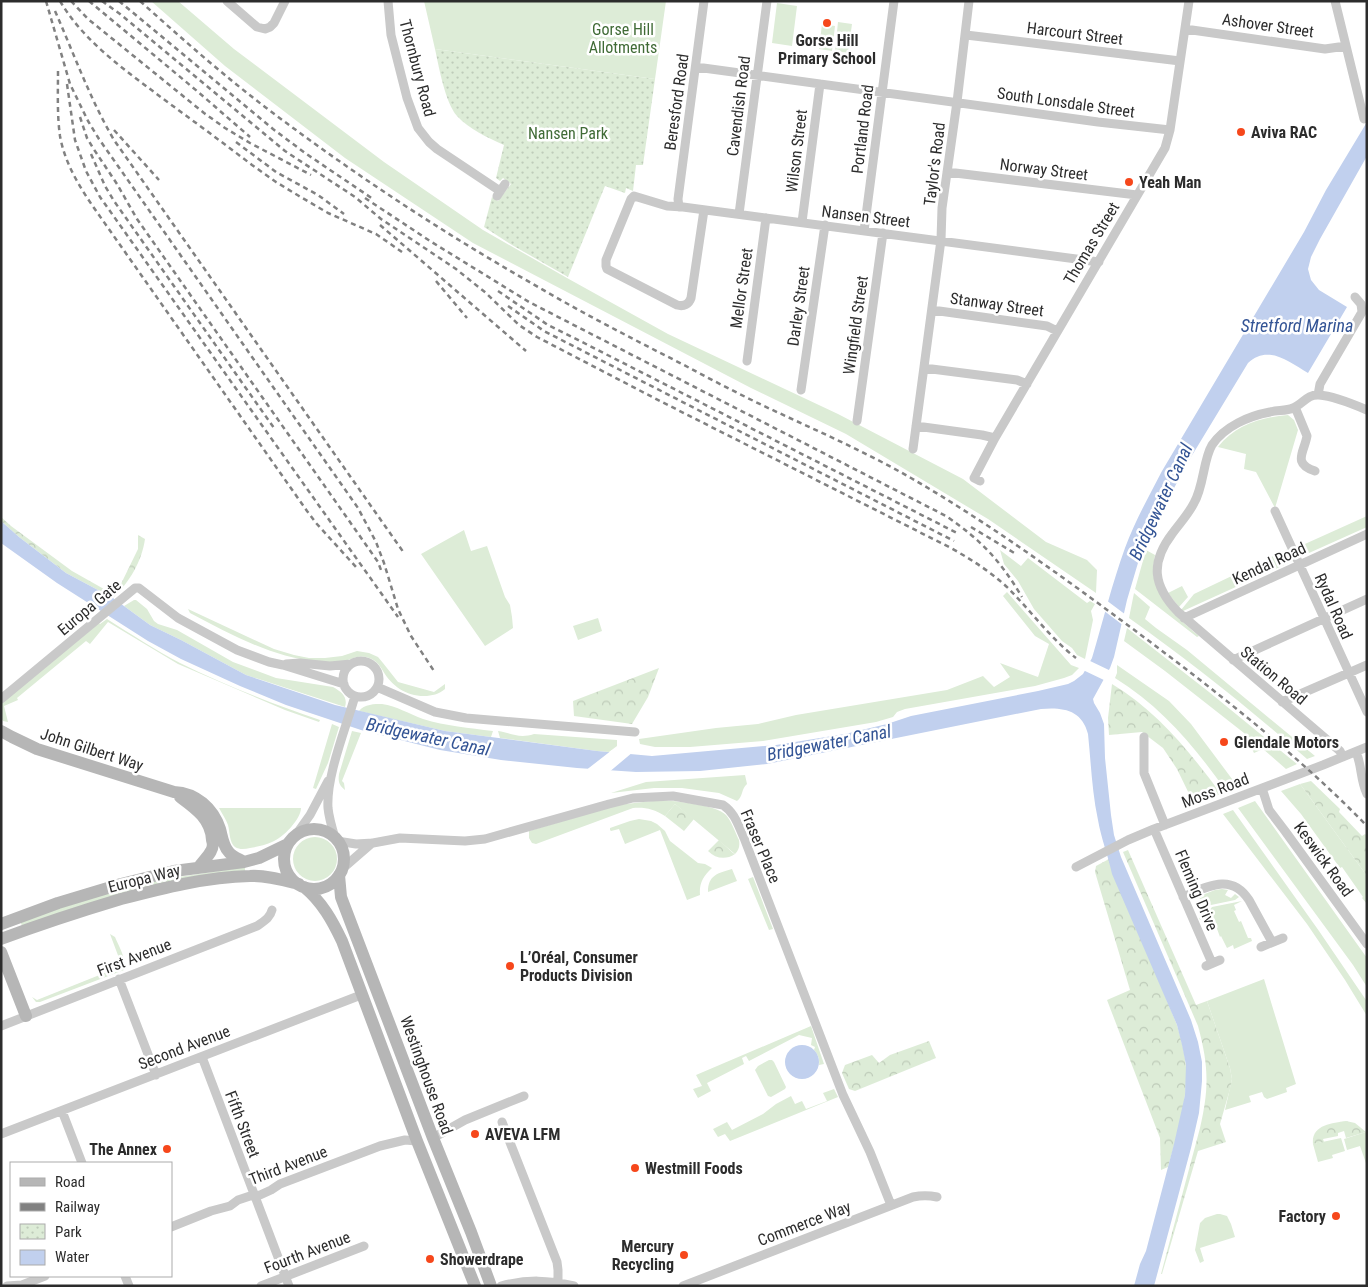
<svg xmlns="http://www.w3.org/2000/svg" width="1368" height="1287" font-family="'Roboto Condensed',sans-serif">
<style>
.green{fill:#ddecd7}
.forest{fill:url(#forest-crowns)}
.park{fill:url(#park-dots)}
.water{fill:#c1d0ee}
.pier{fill:#fff}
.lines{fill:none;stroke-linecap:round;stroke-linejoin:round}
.street{stroke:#c9c9c9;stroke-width:9}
.secondary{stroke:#b6b6b6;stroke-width:12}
.rail{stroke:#818181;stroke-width:2.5;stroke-dasharray:5 4;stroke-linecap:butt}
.poi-dot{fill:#f6471b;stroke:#fff;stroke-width:2}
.labels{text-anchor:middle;stroke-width:5;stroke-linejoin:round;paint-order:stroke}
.street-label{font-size:16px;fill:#2c2c2c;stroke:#fff}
.park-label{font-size:16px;fill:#406b36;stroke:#fff}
.poi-label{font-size:16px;font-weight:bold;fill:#2c2c2c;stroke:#fff;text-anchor:start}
.water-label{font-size:18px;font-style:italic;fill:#335495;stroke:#fff}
</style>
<defs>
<pattern id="forest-crowns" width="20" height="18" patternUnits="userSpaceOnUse" patternTransform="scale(1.25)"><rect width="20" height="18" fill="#ddecd7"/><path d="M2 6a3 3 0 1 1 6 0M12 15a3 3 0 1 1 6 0" fill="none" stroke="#becbb9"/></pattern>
<pattern id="park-dots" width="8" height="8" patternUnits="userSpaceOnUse" patternTransform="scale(1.25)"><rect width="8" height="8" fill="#ddecd7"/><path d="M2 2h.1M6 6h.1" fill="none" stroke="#becbb9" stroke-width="1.8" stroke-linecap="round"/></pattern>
</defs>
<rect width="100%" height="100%" fill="#fff"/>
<path class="green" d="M151,1H178L234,49L384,162L483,230L567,278L668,334L838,414L963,479L1046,542L1087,560L1097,570L1096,593L988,519L846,434L751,388L473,243L345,158L225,66Z
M424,1H666L655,79L435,49Z
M777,3L797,6L792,46L772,43Z
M838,22L852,24L848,53L835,51Z
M822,24L835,26L832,51L819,49Z
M1288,415L1294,420L1298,430L1275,508L1256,472L1244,469L1246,454L1218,447C1235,425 1262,417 1288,415Z
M1367,516V527L1300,557L1296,548Z
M464,530L471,551L487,546L505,597L510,605L512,617L513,628L485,646L421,554Z
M1290,548L1295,560L1183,611L1181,610L1194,594Z
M1000,550L1021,566L1028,558L1087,603L1090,601L1095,604L1091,611L1093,620L1085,659L1077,655L1072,648L1062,641L1034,609L1018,581L1004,564Z
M1146,550L1155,555C1154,563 1152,571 1154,578C1158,600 1182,622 1199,636L1197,637L1135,589Z
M1182,586L1188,597L1179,607L1168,593Z
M1007,592L1071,665L1079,668L1072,675L1064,678L1035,686L905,709L897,712L893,717L876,722L763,741L690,747H655L640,744L639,739L716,728L758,724L796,715L947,690L983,676L994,687L1010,677L1000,663L1038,677L1049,644L1035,636L1003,596Z
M1134,593L1150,607L1145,619L1156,628L1187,650L1315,756L1307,759C1250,709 1191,662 1129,618Z
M134,600H136L147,609L154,621L158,624L177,630L233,662L276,678L333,687C342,692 348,697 345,707L246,675L181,640L150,625L124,606Z
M188,609L274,649L294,655L309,658H325L342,656L357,651L369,653L378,657L383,663L398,682L434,692L445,684V689C439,694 432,696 424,696C406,696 392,686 383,671C379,664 375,659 366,657C358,655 352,659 344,661C336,662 326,663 318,662C271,657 230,634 190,613Z
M598,618L602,631L578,640L573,626Z
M107,619C131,634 155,650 180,663C225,685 272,704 320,720L319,722L285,710L178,664L108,622L90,644L86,641L17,698L18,700L4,706L8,722L3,721L1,718V704L4,701L99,623L100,624Z
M1127,628L1209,692L1297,764L1286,769L1263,749L1254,753L1244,733L1165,671L1124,641Z
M1117,665L1169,701L1191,724L1238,787L1226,791C1195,747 1162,707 1115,678L1117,673Z
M382,704C397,706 409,714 423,719C446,726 469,728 493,731L491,737L445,731L359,711C364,704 375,704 382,704Z
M332,724L339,727L328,763L316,789L313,788Z
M352,731L361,733L342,781L344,783L345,790C339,785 338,782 339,774Z
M498,731C511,733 519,739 534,734L617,740V746L609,752L597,751L500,738Z
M745,775L747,784C741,789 743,797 737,801L719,793L682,788H654L611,793L646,782Z
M1300,784L1367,876V904L1362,898L1363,897L1342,867L1340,868L1301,814L1281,791Z
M661,800C675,801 717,805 726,815C732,822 735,832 739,840C740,846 739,850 735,854L675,804L665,816C654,809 645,807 633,808L536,844L532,843L529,838V831L617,805Z
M1255,801L1367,958V987L1353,965L1238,808Z
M219,808H301C301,819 283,838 272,842C265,845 257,847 250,848C245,849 240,850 235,847C229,842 230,832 228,825C226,819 222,814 219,808Z
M1233,810L1319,931L1366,1000L1367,1016L1345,980L1307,924L1223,814Z
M639,819L651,821L657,824L665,831L670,841L698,863L705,864L712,868C703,876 699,884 700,895L687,900L660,830L625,844L619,829L611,831L610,830V828L630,821Z
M293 859a22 22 0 1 1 44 0a22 22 0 1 1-44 0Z
M245,867V872L22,926L20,921L75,902L159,880Z
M732,869L737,881L708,892C708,875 718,873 732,869Z
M753,877L773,929L769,930L748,879Z
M1222,889L1228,890L1225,895L1231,898L1235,894L1239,897L1235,900L1211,905L1197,897L1215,890Z
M1242,901L1234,905L1236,910L1234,911L1239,922L1241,921L1248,938H1251L1252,941L1234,949L1233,945L1227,948L1221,936L1220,937L1212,915L1200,920L1199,918L1205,916L1212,907Z
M110,934L115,937C119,947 127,959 124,970L40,1002H36L32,997L37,1000L122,966Z
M1264,979L1296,1084L1286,1088L1287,1092L1267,1099L1264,1097L1262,1092L1249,1096L1251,1102L1225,1110L1232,1079L1230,1068L1207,1001Z
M811,1026L824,1064L819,1065C820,1060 818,1054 814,1050L815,1047L811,1045L812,1038L799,1035L749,1061L746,1056L742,1058L744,1064L707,1083L711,1091L698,1098L693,1089L702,1086L696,1075Z
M769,1060H772L774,1062L786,1087L785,1089L771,1097L768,1096L755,1070L758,1066Z
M834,1089L838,1097L730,1141L725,1134L718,1137L713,1129L727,1122L732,1130L763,1114L776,1104L791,1096L795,1104L802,1101L806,1109L827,1101L823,1093Z
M1366,1132L1367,1133V1166L1360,1146L1347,1150L1344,1139Z
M1341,1138L1345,1151L1332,1155L1333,1158L1318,1162L1313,1144Z
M1217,1214H1220L1227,1216L1231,1224L1235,1237L1200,1248L1204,1261L1200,1263L1195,1250L1200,1223L1205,1218Z"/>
<path class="forest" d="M1,517L11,526L72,571L111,593L119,588L138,549V535L145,539C142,561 129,583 113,598L66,573L19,537L1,521Z
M659,668L648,697L632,724L574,716L573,701Z
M1112,684C1157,711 1190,752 1221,794L1194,804L1177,769L1163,748L1142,732L1109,735L1108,718Z
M1311,781L1340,809L1339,812L1362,836L1365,834L1367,836V876L1300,784Z
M675,804L694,819L684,831L665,816Z
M719,840L733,853L735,854C726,860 716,859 708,851Z
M1128,850L1196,1005L1207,1001L1230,1068L1232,1079L1230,1089L1220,1124L1226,1142L1198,1151L1162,1274H1161L1200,1128C1209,1089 1209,1066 1198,1026L1123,852Z
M1109,859L1177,1025C1181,1039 1185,1053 1186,1067C1188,1101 1177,1135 1168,1167L1161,1170L1160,1138L1107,1000L1130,990L1095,872L1096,866Z
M929,1041L936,1058L855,1091L849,1089L842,1073L845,1065L872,1055L879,1063L890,1055Z
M1346,1121L1355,1123L1366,1132L1346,1138L1344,1131L1338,1133V1136L1323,1139L1324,1142L1313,1144C1311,1125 1332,1123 1346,1121Z"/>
<path class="park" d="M435,49L655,79L643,165H636L633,191L626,188L625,193L605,186L568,277L512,245L484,227L492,197L498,201L511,184L503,178L500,181L496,178L504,145C488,138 469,129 457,116C445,102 439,67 435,49Z"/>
<path class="water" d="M1367,122V156L1320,239L1311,257L1308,269L1311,280L1319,290L1347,307L1308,373C1289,362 1268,344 1248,363L1188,462L1143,546L1127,600L1114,657L1110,668L1093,699L1094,703L1100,713L1104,724L1105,758L1111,815L1114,835L1121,857L1191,1020L1198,1042L1202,1062V1081L1199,1113L1191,1148L1154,1286H1134L1140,1264L1146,1251L1174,1144L1185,1095L1186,1065L1182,1045L1177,1025L1112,874C1108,855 1101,838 1098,820C1092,792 1091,763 1088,734C1082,710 1063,707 1041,709L767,764L700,771L636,772L577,768L501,760L440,750L361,730L286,705L240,686L181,659L148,641L57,583L1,543V521L19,537L66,573L113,598L150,625L181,640L246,675L335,705L445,731L597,751L652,756L776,745L845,734L887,724L911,716L1038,691L1068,684L1074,681L1083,674L1092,658C1103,621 1112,584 1125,548C1135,521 1149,496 1162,471L1304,232L1326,190Z
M785 1062a17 17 0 1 1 34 0a17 17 0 1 1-34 0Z"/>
<path class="pier" d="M1106,600L1126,615L1124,626L1103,610Z
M1088,660L1111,671L1106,681L1083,670Z
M612,750L633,752L608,773L585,771Z"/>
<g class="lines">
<path class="street" d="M227,1L257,27L265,29L270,27L274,23L285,1
M388,1L391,35L407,98L418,128L429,142L437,149L500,191
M1335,1L1364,119
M1185,29L1325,49L1346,46
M966,35L1180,61
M696,67L1098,122L1170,130
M947,172L1137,195
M497,196L505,184
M679,207L678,199L704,1
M704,210L691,298C689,304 684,307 677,305L607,269L606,266V260L631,199L634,196L667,206L683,207L1099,262
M739,214L767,1
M802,222L820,84
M864,231L894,1
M932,310L1047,326L1057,331
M747,361L766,218
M924,368L1017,380L1027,384
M801,390L825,225
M1318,395L1320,384L1362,312L1361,304L1355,297
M1295,407L1307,436C1304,453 1292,463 1315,471
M857,421L883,233
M916,426L982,435L995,438
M913,449L941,240L942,208L957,102L969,1
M980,481L974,478L995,438L1165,148L1170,130L1189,1
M1275,511L1367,712
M1184,618L1367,534
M1233,660L1367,599
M343 679a18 18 0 1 1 36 0a18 18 0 1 1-36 0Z
M286,664L300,663L330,666L351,664
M377,687L435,712L466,718L635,732
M1,699L135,588H139L178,618L237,650L269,662L283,665L344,684
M1282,702L1367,665
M1144,737V773L1165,825
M1356,752C1362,765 1360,780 1367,794
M1343,757L1340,751L1178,612C1153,586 1150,563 1172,534C1179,524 1188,515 1194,503C1204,486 1203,460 1212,445C1225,426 1249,416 1270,412C1278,410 1286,411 1293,408C1303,404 1307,394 1319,395C1334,396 1353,404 1367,410
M1262,788L1269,810L1285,831L1367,944
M1154,829L1212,963
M295,836L310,815L328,781
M335,838C332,828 329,818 328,808C326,776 346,728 355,696
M337,841L356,844L373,843L400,838L465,841L485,839L609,804L633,798L673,796L723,805C735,813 738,825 744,838L843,1095L870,1152L891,1205
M1076,867L1128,840L1154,829L1323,765L1367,747
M342,869L372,843
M1183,897C1207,887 1231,872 1249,900L1272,942
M1261,947L1283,938
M1206,966L1220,960
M119,979L156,1075
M1,1026L257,926C264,921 270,918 272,910
M202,1057L289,1286
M62,1111L82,1163
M502,1122L557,1262L558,1270V1282
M1,1134L361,995
M433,1138L465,1120L524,1096
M171,1227L211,1211L230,1206L238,1200L250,1196L260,1195L271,1190L280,1184L380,1146L405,1140L417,1141
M125,1276L129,1286
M7,1286L22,1285L45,1276
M261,1286L364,1246
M501,1286C528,1279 548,1280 574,1286
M683,1286L913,1197C922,1195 928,1195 937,1197"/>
<path class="secondary" d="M1,731L12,737L37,749L174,792C196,793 213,808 220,829C222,836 223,845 228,851C231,856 239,859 244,862
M180,797C195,808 211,819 212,840C213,843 213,848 211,851C208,857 202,862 199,867
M284 859a30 30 0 1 1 60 0a30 30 0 1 1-60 0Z
M339,875L341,897L433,1138L471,1232L491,1286
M304,887C322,902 332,920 342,941L417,1141L475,1286
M1,924L58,903L121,884L174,871L244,862L259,858L288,844
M1,939C41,924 81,911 121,899C163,888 206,877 250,876C266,875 283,880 299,884
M1,952L26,1016"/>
<path class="rail" d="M46,1L70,84L88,121L99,139L358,508L376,542L384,563L398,609L411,636L434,671
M60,1C84,42 125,70 162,98C192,120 222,142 252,165L276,182L299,196L328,213L376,234L402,252
M71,1L88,19L204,113L225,128L250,143L311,175
M89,1L197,91L250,137
M102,1L120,14L285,151L355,197L381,219L456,269L486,293L519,325L537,337L660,401L951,548C972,560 991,572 1008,588C1031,611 1050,638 1076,658
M119,1L273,129L305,153L373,199
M140,1C181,38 222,74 265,107C351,172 440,231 533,284C582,313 633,339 684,365C710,379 737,393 764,406C813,429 864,451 911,478C992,525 1070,582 1145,638C1222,696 1299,756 1367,826
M55,11C74,54 90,99 114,140L404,553
M58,71C58,92 57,115 60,136C65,165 82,191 99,215L307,511L316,523L356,567
M67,84L75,140L86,171L100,197L398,617
M80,117L87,138L93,148L117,184L137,219L364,542L378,562L381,570
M114,130L159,180
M236,142L276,172L318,195L344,214
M91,154L105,186L114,201L274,428
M365,198L430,241L529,302L946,516C981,540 1000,560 1022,597
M380,225L526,351
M436,281L467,318
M498,291L548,325L582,342L957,533
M508,306L544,331L954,541
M971,527L1016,554"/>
</g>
<g class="poi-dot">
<circle cx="827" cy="23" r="5"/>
<circle cx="1241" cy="132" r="5"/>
<circle cx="1129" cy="182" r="5"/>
<circle cx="1224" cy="742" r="5"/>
<circle cx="510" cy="966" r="5"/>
<circle cx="475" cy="1134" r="5"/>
<circle cx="167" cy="1149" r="5"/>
<circle cx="635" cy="1168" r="5"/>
<circle cx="1336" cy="1216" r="5"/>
<circle cx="684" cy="1255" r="5"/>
<circle cx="430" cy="1259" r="5"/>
</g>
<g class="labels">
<g class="street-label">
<text transform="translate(1268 25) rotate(8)" y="6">Ashover Street</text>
<text transform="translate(1075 33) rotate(7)" y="6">Harcourt Street</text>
<text transform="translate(418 68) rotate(75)" y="6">Thornbury Road</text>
<text transform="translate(676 102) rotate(-82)" y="6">Beresford Road</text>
<text transform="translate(1066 102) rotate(8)" y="6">South Lonsdale Street</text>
<text transform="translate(738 106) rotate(-83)" y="6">Cavendish Road</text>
<text transform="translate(862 129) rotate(-83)" y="6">Portland Road</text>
<text transform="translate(796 151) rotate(-83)" y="6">Wilson Street</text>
<text transform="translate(934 164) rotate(-83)" y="6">Taylor's Road</text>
<text transform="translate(1044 169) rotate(7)" y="6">Norway Street</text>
<text transform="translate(866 216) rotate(7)" y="6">Nansen Street</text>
<text transform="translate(1091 243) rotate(-59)" y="6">Thomas Street</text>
<text transform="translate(741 288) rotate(-82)" y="6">Mellor Street</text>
<text transform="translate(997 304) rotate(8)" y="6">Stanway Street</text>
<text transform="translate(798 306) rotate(-82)" y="6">Darley Street</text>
<text transform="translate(855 325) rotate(-82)" y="6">Wingfield Street</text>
<text transform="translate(1269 563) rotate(-25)" y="6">Kendal Road</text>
<text transform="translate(1334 606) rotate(66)" y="6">Rydal Road</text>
<text transform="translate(89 607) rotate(-40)" y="6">Europa Gate</text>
<text transform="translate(1274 675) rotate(40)" y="6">Station Road</text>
<text transform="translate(92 749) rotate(18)" y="6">John Gilbert Way</text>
<text transform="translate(1215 790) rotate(-21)" y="6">Moss Road</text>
<text transform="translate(761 846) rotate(67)" y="6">Fraser Place</text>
<text transform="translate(1324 859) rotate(54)" y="6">Keswick Road</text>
<text transform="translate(144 878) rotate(-14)" y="6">Europa Way</text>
<text transform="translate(1197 890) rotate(67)" y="6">Fleming Drive</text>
<text transform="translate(134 957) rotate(-21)" y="6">First Avenue</text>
<text transform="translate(184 1047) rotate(-21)" y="6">Second Avenue</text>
<text transform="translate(427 1075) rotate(70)" y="6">Westinghouse Road</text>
<text transform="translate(243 1124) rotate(69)" y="6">Fifth Street</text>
<text transform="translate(288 1165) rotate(-21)" y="6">Third Avenue</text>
<text transform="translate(804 1223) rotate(-21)" y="6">Commerce Way</text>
<text transform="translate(307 1252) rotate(-21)" y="6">Fourth Avenue</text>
</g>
<g class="park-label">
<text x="623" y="35">Gorse Hill<tspan x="623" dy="18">Allotments</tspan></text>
<text x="568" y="139">Nansen Park</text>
</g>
<g class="poi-label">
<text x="827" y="46" text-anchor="middle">Gorse Hill<tspan x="827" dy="18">Primary School</tspan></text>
<text x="1251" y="138">Aviva RAC</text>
<text x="1139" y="188">Yeah Man</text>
<text x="1234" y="748">Glendale Motors</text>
<text x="520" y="963">L’Oréal, Consumer<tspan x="520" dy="18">Products Division</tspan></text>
<text x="485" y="1140">AVEVA LFM</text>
<text x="157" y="1155" text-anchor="end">The Annex</text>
<text x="645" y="1174">Westmill Foods</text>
<text x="1326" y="1222" text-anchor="end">Factory</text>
<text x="674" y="1252" text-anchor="end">Mercury<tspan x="674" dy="18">Recycling</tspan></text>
<text x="440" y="1265">Showerdrape</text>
</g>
<g class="water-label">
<text x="1297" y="332">Stretford Marina</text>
<text transform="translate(1161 502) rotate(-65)" y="6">Bridgewater Canal</text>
<text transform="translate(428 737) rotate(12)" y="6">Bridgewater Canal</text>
<text transform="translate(829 743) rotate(-11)" y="6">Bridgewater Canal</text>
</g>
</g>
<rect width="1368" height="1287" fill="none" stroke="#2c2c2c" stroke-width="5"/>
<rect x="10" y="1162" width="162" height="115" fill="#ffffff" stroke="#ababab"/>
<rect x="20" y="1178" width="25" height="8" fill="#b6b6b6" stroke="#ababab"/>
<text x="55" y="1187" font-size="15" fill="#2c2c2c">Road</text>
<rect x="20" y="1203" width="25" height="8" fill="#818181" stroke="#ababab"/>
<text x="55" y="1212" font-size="15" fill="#2c2c2c">Railway</text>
<rect x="20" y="1224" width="25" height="15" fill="url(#park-dots)" stroke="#ababab"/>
<text x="55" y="1237" font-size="15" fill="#2c2c2c">Park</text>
<rect x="20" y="1250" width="25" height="15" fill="#c1d0ee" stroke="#ababab"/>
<text x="55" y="1262" font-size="15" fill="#2c2c2c">Water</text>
</svg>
